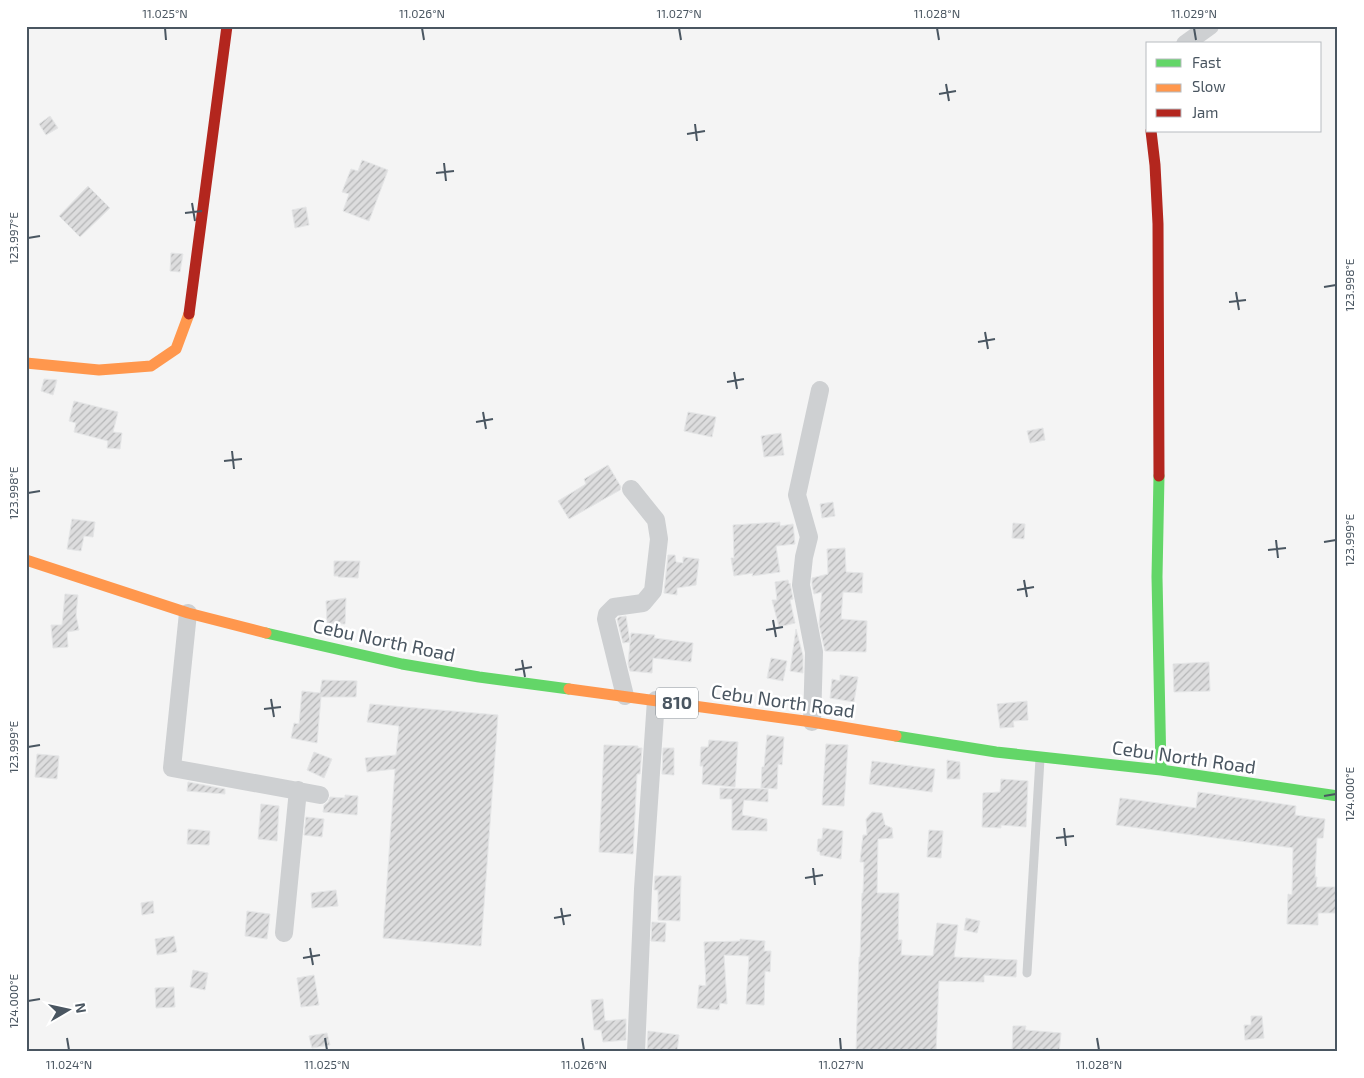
<svg xmlns="http://www.w3.org/2000/svg" width="1364" height="1078" font-family="'Exo 2',sans-serif">
<style>
.building{fill:url(#building-hatch);stroke:#e5e6e7}
.lines{fill:none;stroke-linecap:round;stroke-linejoin:round}
.lane{stroke:#ced0d2;stroke-width:9}
.street{stroke:#ced0d2;stroke-width:18}
.fast{stroke:#63d668;stroke-width:11}
.slow{stroke:#ff974d;stroke-width:11}
.jam{stroke:#b3261e;stroke-width:11}
.ticks{fill:none;stroke:#4a5661;stroke-width:2}
.labels{text-anchor:middle;stroke-width:5;stroke-linejoin:round;paint-order:stroke}
.shield{fill:#fff;stroke:#808990;stroke-width:1}
.shield-label{font-size:18px;font-weight:bold;fill:#4a5661}
.street-label{font-size:19px;fill:#4a5661;stroke:#fff}
.neatline{fill:none;stroke:#4a5661;stroke-width:2}
.ticks-label{font-size:12px;text-anchor:middle;fill:#4a5661}
</style>
<defs>
<pattern id="building-hatch" width="6" height="6" patternUnits="userSpaceOnUse" patternTransform="scale(1.25)"><rect width="6" height="6" fill="#ddddde"/><path d="M-1 1l2-2M0 6l6-6M5 7l2-2" fill="none" stroke="#b5b6b7"/></pattern>
</defs>
<rect width="100%" height="100%" fill="#f4f4f4"/>
<path class="building" d="M50,116L58,128L46,135L39,124Z
M362,160L388,170L369,221L343,211L349,194L342,192L351,169L358,171Z
M88,186L110,208L80,237L59,216Z
M306,207L309,225L295,228L292,210Z
M171,253L183,254L180,272L170,271Z
M44,379L57,380L53,395L41,391Z
M74,401L118,412L113,432L122,433L120,449L107,448L108,441L74,432L76,423L69,421Z
M688,412L716,417L712,437L684,431Z
M1043,428L1045,440L1030,443L1027,431Z
M781,433L784,455L764,457L761,436Z
M608,465L621,487L620,490L569,519L558,501L586,484L584,479Z
M833,502L835,516L822,518L820,504Z
M72,519L95,522L93,537L84,536L81,551L67,549Z
M780,522V526L793,524L795,544L776,546L780,572L752,576L753,573L734,576L731,558H734L733,525Z
M1013,523L1025,524L1024,539L1012,538Z
M845,548L846,572L863,573L862,593L843,592L841,619L867,621L866,652L825,651L819,624L822,592L814,594L812,585V578L828,574L827,549Z
M668,555H675L676,562L683,563V557L699,559L696,585L677,588V595L664,593Z
M334,561H360L358,578L338,577V576H334Z
M788,580L789,584L790,583L793,599L790,600L795,623L779,627L772,600H777L775,582Z
M65,594L78,595L76,615L79,630L67,632L68,647L53,648L51,625H62Z
M346,598L345,624L327,623L326,601Z
M626,616L630,642L623,643L617,619L619,617Z
M796,629L803,656V673L790,671Z
M631,633L655,635L654,638L693,643L691,662L653,658L652,673L630,671L628,664Z
M771,658L787,661L783,681L767,678Z
M1209,662L1210,691L1174,692L1173,664Z
M840,675L858,677L854,702L830,698L832,679L840,681Z
M322,680L357,681L356,697H321L317,743L291,738L294,723L299,724L302,691L320,693Z
M1027,701L1028,720L1013,721L1014,727L1000,728L997,704Z
M370,704L498,715L481,946L383,938L395,769L367,772L365,758L396,755L399,726L367,722Z
M767,735L784,737L782,765L778,764L777,789L761,788L762,767H764Z
M709,740L738,742L735,787L702,784L703,766H700L701,747H708Z
M826,744L848,745L844,806L822,805Z
M604,745L638,746V748H642L640,774H637L633,854L599,852Z
M663,748H674V775L662,774Z
M314,752L332,759L324,778L307,770Z
M37,754L59,756L57,779L35,777Z
M947,760L960,762V779H947Z
M872,761L935,769L932,792L869,784Z
M1001,779L1028,781L1026,827L1001,825V828L982,827L983,793L1000,792Z
M188,782L225,789V794L187,791Z
M720,788L768,789V802L744,800L742,815L767,819V831L732,830V799H720Z
M1198,792L1296,806L1295,815L1325,819L1323,838H1317L1315,877H1317L1316,887H1338V913H1318V925L1287,924L1288,894L1292,895L1293,848L1116,825L1120,798L1196,808Z
M345,795L358,796L357,815L323,812L324,805L328,802L330,797L345,798Z
M261,804L279,806L277,841L258,839Z
M872,812L882,813L885,825L892,828L893,838L878,839L877,893H899L898,940H902L901,955L933,956L937,923L958,925L954,957L1017,960L1016,977L984,975V982L939,981L936,1052H856L859,957H860L862,893H863L864,862H860L863,835H867L866,819Z
M306,817L324,819L322,837L304,835Z
M823,828L843,831L841,859L820,855V852L817,851L818,839H822Z
M188,829L210,831L209,845L187,844Z
M929,830L943,831L941,858L927,857Z
M655,876H681L680,921L658,920V890H654Z
M336,890L338,906L312,908L311,893Z
M153,901L154,913L142,915L141,903Z
M247,911L270,914L267,939L245,936Z
M966,918L980,921L977,933L964,930Z
M652,922L666,923L665,942L651,941Z
M174,936L177,952L157,955L155,939Z
M740,939L765,941L764,951H771L770,972L765,971L764,1005L746,1004L749,956L724,955L727,1004L720,1003L719,1010L697,1008L699,985L706,986L704,942L740,941Z
M193,970L208,973L205,990L190,987Z
M314,975L319,1005L301,1007L297,978Z
M174,987L175,1007L156,1008L155,988Z
M603,999L605,1021L626,1019V1040L603,1042L601,1030H594L591,1000Z
M1251,1016H1262L1264,1038L1245,1040L1244,1025H1251Z
M1013,1026H1026L1025,1030L1061,1033L1059,1052H1012Z
M648,1031L679,1035L677,1052H647Z
M327,1033L330,1045L312,1048L309,1036Z"/>
<g class="lines">
<path class="lane" d="M1027,973L1040,759"/>
<path class="street" d="M1185,44L1210,26
M188,613L172,768L320,795
M625,696L606,619L607,614L614,607L643,603L653,591L659,539L656,520L631,489
M812,722L814,652L801,585L804,557L809,537L797,495L820,390
M284,933L298,790
M636,1052L643,889L656,700"/>
<path class="fast" d="M1159,476L1157,577L1161,770
M266,633L402,664L479,677L569,689
M896,736L996,752L1161,770L1338,796"/>
<path class="slow" d="M26,363L99,370L151,366L176,349L189,314
M26,560L188,613L266,633
M569,689L812,722L896,736"/>
<path class="jam" d="M1151,131L1155,165L1158,224L1159,476
M189,314L227,26"/>
</g>
<path class="ticks" d="M165,28L166,40M422,28L424,40M679,28L681,40M937,28L939,40M1194,28L1196,40M946,84L949,101M939,94L956,91M695,124L697,141M687,134L705,131M444,163L446,181M436,173L454,171M192,203L195,221M185,213L202,211M28,238L40,236M1324,287L1336,285M1236,292L1239,310M1229,302L1246,300M985,332L988,349M978,342L995,339M734,372L737,389M727,382L744,379M483,412L486,429M476,422L493,419M232,451L234,469M224,461L242,459M28,493L40,491M1276,540L1278,558M1324,542L1336,540M1268,550L1286,548M1024,580L1027,597M1017,590L1034,587M773,620L776,637M766,630L783,627M522,660L525,677M515,670L532,667M271,699L274,717M264,709L281,707M28,747L40,745M1324,796L1336,794M1064,828L1066,846M1056,838L1074,836M813,868L815,885M805,878L823,875M561,908L564,925M554,918L571,915M310,948L313,965M303,958L320,955M28,1001L40,999M67,1038L69,1050M325,1038L327,1050M582,1038L584,1050M840,1038L841,1050M1097,1038L1099,1050"/>
<g class="labels">
<rect class="shield" x="656" y="687.5" width="42" height="31" rx="4"/>
<g class="shield-label">
<text x="677" y="709">810</text>
</g>
<g class="street-label">
<text transform="translate(384 640) rotate(12)" y="7">Cebu North Road</text>
<text transform="translate(783 701) rotate(8)" y="7">Cebu North Road</text>
<text transform="translate(1184 757) rotate(8)" y="7">Cebu North Road</text>
</g>
</g>
<rect width="1364" height="1078" fill="none" stroke="#ffffff" stroke-width="55"/>
<rect x="1146" y="42" width="175" height="90" fill="#ffffff" stroke="#b7bbc0"/>
<rect x="1156" y="59" width="25" height="8" fill="#63d668" stroke="#b7bbc0"/>
<text x="1192" y="68" font-size="15" fill="#4a5661">Fast</text>
<rect x="1156" y="84" width="25" height="8" fill="#ff974d" stroke="#b7bbc0"/>
<text x="1192" y="92" font-size="15" fill="#4a5661">Slow</text>
<rect x="1156" y="109" width="25" height="8" fill="#b3261e" stroke="#b7bbc0"/>
<text x="1192" y="118" font-size="15" fill="#4a5661">Jam</text>
<g transform="translate(68 1010) rotate(81)" stroke="#ffffff" stroke-width="4" paint-order="stroke">
<path d="M0-4L9 19L0 12L-9 19Z" fill="#4a5661"/>
<text y="-8" font-size="14" font-weight="bold" text-anchor="middle" fill="#4a5661">N</text>
</g>
<rect x="28" y="28" width="1308" height="1022" class="neatline"/>
<g class="ticks-label">
<text x="165" y="18">11.025°N</text>
<text x="422" y="18">11.026°N</text>
<text x="679" y="18">11.027°N</text>
<text x="937" y="18">11.028°N</text>
<text x="1194" y="18">11.029°N</text>
<text transform="translate(14 238) rotate(-90)" y="4">123.997°E</text>
<text transform="translate(1350 285) rotate(-90)" y="4">123.998°E</text>
<text transform="translate(14 493) rotate(-90)" y="4">123.998°E</text>
<text transform="translate(1350 540) rotate(-90)" y="4">123.999°E</text>
<text transform="translate(14 747) rotate(-90)" y="4">123.999°E</text>
<text transform="translate(1350 794) rotate(-90)" y="4">124.000°E</text>
<text transform="translate(14 1001) rotate(-90)" y="4">124.000°E</text>
<text x="69" y="1069">11.024°N</text>
<text x="327" y="1069">11.025°N</text>
<text x="584" y="1069">11.026°N</text>
<text x="841" y="1069">11.027°N</text>
<text x="1099" y="1069">11.028°N</text>
</g>
</svg>
